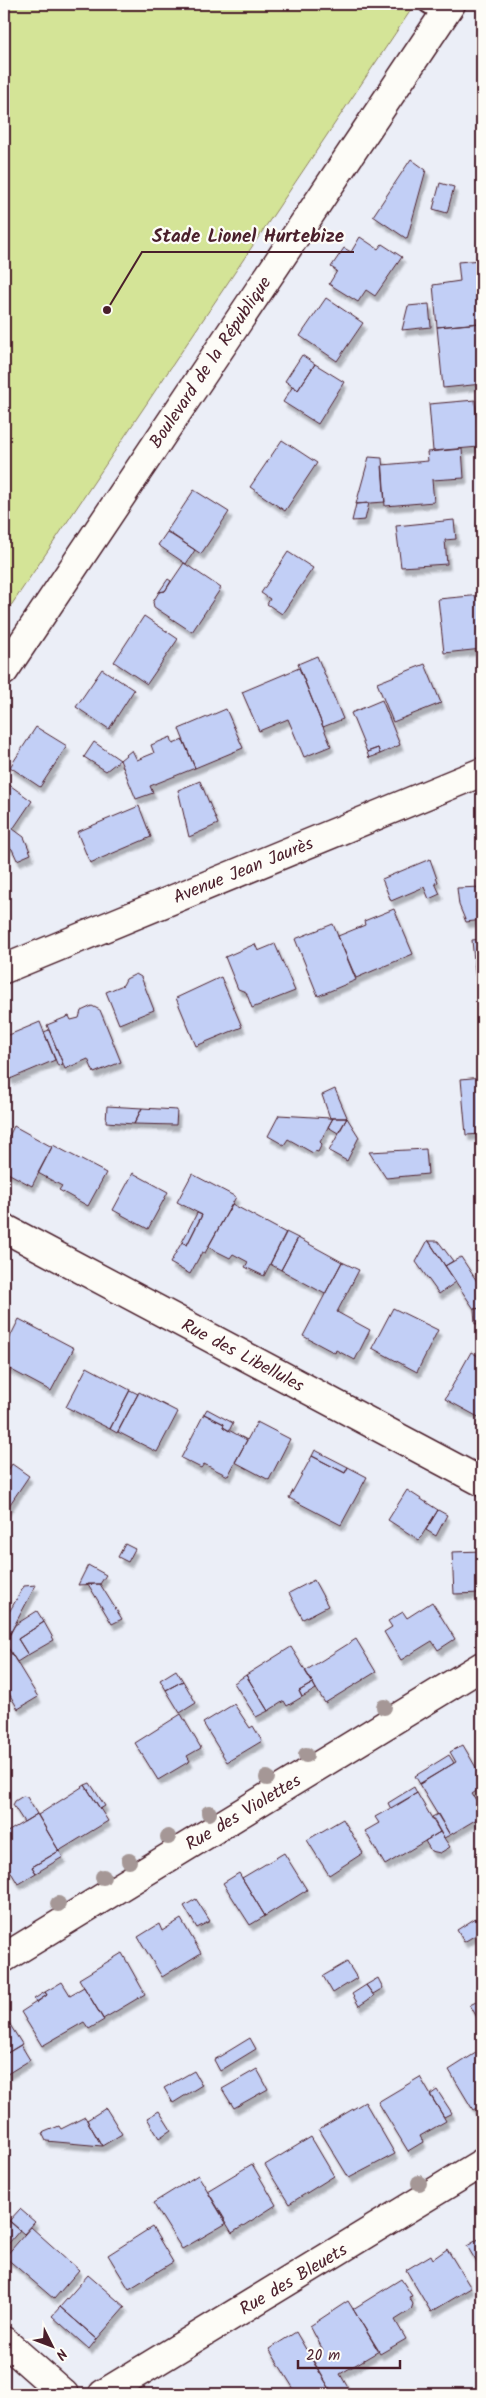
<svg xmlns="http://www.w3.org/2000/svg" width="486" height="2398" font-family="Kalam,sans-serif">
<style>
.grass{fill:#d4e497;stroke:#8f8261}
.building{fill:#c2cff6;stroke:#4a1f2b;filter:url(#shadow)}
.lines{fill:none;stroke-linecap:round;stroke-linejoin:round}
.service-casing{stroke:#4a1f2b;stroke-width:20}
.minor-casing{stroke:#4a1f2b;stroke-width:31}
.secondary-casing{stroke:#4a1f2b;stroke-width:31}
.service{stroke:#fdfcf7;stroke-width:16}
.minor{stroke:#fdfcf7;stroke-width:28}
.secondary{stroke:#fdfcf7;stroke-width:28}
.tree{fill:#a59796}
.labels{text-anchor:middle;stroke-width:4.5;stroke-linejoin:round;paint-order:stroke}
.street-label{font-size:18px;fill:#4a1f2b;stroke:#fdfcf7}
.leader{fill:none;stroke:#4a1f2b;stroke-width:2}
.callout-dot{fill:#4a1f2b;stroke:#fdfcf7;stroke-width:2}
.callout-label{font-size:19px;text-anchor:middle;font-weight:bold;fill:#4a1f2b;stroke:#fdfcf7;stroke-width:4.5;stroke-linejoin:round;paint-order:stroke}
</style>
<defs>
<filter id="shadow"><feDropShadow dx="3" dy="5.5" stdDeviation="1" flood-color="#0004"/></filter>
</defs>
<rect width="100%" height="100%" fill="#ebeef7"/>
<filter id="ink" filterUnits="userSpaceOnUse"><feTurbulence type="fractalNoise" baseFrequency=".02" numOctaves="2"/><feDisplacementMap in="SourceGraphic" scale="10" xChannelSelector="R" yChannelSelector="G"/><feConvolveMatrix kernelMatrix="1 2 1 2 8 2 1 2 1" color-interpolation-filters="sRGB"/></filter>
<g filter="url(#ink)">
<path class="grass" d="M4,4H415L4,616Z"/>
<path class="building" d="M411,159L426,170L407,239L373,216Z
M440,183L454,187L447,213L433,209Z
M360,237L378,249L382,244L402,257L375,296L366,290L358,302L329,284L337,271L331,267L344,248L351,252Z
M480,260L482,323L437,327L433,285L460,281L458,262Z
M326,298L363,323L337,361L300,336Z
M429,304L431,327L402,330L408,306Z
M479,323L482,384L443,388L437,327Z
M302,355L315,364L298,390L285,381Z
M315,364L344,382L318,424L283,402L293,386L298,390Z
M475,400L479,447L433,451L429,404Z
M477,417H482V430H478Z
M282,440L317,463L285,511L250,487Z
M462,449L464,478L432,480L434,502L385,506L382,465L428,461L427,452Z
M369,457L382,458L385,502L356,504Z
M194,490L229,512L201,554L167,531Z
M369,503L365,520L352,521L356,504Z
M454,520L456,539L445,540L447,564L401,567L396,526Z
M167,532L195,550L186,564L158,545Z
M288,552L313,568L282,614L267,604L270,599L261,593Z
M184,563L221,588L192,632L154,607L153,602L159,592L165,591Z
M168,579L171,581L165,591L159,592Z
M482,595V649L444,653L438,599Z
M144,616L178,639L147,684L114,662Z
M317,656L343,719L323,727L298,664Z
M425,664L441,703L393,722L377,683Z
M299,668L331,746L304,757L288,719L259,731L242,692Z
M102,669L134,690L109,729L76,707Z
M382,700L400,745L380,754L378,748L367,752L351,713Z
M226,709L243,748L195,768L179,729Z
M36,727L67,746L40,787L10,767Z
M171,737L173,744L183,740L195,768L150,786L153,793L136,799L120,760L132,750L137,760L154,753L151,745Z
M94,742L120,760L106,771L84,757Z
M378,748L380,754L369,758L367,752Z
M4,781L32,801L13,829L24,837L31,854L17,860L12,849L4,843Z
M200,781L218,824L189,837L178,790Z
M139,806L151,837L90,863L77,832Z
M430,859L438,882L435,883L440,894L429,899L424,887L391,901L382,879Z
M482,887V920L466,922L459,905L457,888Z
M394,909L413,954L356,978L338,936L365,925L364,921Z
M333,924L356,980L318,996L295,939Z
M482,939V982H476L472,940Z
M255,944L258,951L275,944L295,991L252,1008L246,992L238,989L225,957Z
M136,974L141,977L154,1010L119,1024L106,992L123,985L126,979Z
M221,977L242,1027L196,1046L176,998Z
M92,1006L100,1010L121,1062L94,1073L88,1059L65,1069L47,1025L69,1016L71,1020L79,1018L81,1011Z
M40,1022L55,1060L10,1079L4,1063V1037Z
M49,1030L63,1064L58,1066L44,1032Z
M482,1077V1134L466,1135L461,1079Z
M335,1089L347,1117L346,1118H330L322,1095Z
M107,1106L142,1108L134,1124L106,1122Z
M142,1108L177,1110L176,1125L134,1124Z
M279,1115L330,1118H333L320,1142L322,1144L318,1152L315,1151L313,1153L288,1139L284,1145L268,1136Z
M333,1118H347L338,1133L328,1127Z
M347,1118L359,1137L347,1161L329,1151Z
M14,1126L52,1147L32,1186L4,1171V1146Z
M53,1145L106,1173L88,1206L59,1190L62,1186L38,1173Z
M426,1149L428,1174L386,1178L369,1152Z
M133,1173L168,1192L148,1229L113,1210Z
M192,1174L236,1197L205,1253L202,1252L190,1274L170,1263L182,1242L187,1245L202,1215L177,1202Z
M232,1204L286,1233L264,1276L245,1267L248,1262L233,1254L230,1258L208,1247Z
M197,1213L202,1215L187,1245L182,1242Z
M286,1232L298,1238L281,1270L270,1264Z
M298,1238L342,1262L325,1294L281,1270Z
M428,1240L456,1282L439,1294L416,1262Z
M429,1241H438L453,1261L445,1266Z
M461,1257L482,1289V1308L474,1309L445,1266Z
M342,1262L359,1270L337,1312L370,1330L355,1360L336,1350L335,1353L303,1336Z
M393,1308L438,1330L417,1372L372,1348Z
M482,1308V1323L475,1324L474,1309Z
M19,1319L74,1348L51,1391L4,1366V1349Z
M471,1352L482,1358V1419L445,1399Z
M87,1367L130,1390L110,1429L66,1407Z
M130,1390L138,1394L117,1433L110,1429Z
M139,1392L178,1412L157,1452L118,1432Z
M207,1409L233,1423L229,1431L223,1427L224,1424L204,1414Z
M204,1414L224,1424L223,1427L247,1440L228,1476L204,1464L201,1468L181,1458Z
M257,1422L290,1439L269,1480L235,1462Z
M315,1450L348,1467L345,1473L312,1456Z
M312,1456L345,1473L348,1467L367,1477L341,1525L289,1498Z
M12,1464L29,1476L4,1513V1476Z
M407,1490L438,1510L419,1540L388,1520Z
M438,1510L447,1515L436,1536L426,1530Z
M125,1544L135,1549L128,1562L118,1557Z
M482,1551V1593L454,1594L452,1552Z
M88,1565L106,1575L100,1584L78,1585Z
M314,1580L328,1606L303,1619L289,1593Z
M88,1584H100L122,1619L112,1624Z
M36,1585L5,1643H4V1621L24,1586Z
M432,1602L455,1639L438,1650L432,1641L401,1660L384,1632L392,1627L388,1621L403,1612L407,1618Z
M37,1611L44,1622L18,1639L28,1655L17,1662L5,1643L15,1625Z
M44,1622L54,1640L28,1655L18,1639Z
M356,1639L376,1672L325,1703L305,1671Z
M5,1643L38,1697L18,1709L4,1685V1680L8,1677L4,1671Z
M291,1647L313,1683L299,1691L302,1697L287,1706L284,1701L268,1711L246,1675Z
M176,1670L183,1681L166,1690L160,1680Z
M246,1675L268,1711L256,1717L234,1683Z
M183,1681L196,1703L180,1713L166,1690Z
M313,1683L316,1689L302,1697L299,1691Z
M234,1704L250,1728L253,1726L262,1741L227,1762L203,1723Z
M181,1714L201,1748L187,1756L190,1761L158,1780L135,1743Z
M463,1745L482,1778V1787L472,1794L482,1809V1816L450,1835L419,1784L456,1762L450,1752Z
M449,1755L454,1763L420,1784L415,1776Z
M90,1783L105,1806L100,1809L85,1785Z
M85,1785L108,1821L59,1851L38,1815Z
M414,1787L417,1793L391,1809L388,1803Z
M417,1793L440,1832L385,1865L365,1831L379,1823L375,1817Z
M23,1796L27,1797L37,1814L24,1822L13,1805L15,1801Z
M37,1814L59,1851L32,1867L36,1873L18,1884L4,1861V1834Z
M438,1814L450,1835L444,1838L432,1817Z
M343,1819L363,1853L329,1875L307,1840Z
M440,1832L450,1847L440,1853L431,1851L425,1841Z
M59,1851L63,1857L36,1873L32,1867Z
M284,1853L307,1890L265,1916L242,1878Z
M239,1873L265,1916L250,1925L223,1883Z
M196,1899L210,1921L197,1928L184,1906Z
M482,1914V1934L481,1932L464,1942L457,1930Z
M181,1919L201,1953L162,1977L138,1937L159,1924L162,1931Z
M122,1953L145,1994L103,2019L79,1979Z
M347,1962L357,1978L333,1993L323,1976Z
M378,1978L383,1988L373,1994L366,1985Z
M62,1982L70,1995L84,1987L104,2020L89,2029L84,2022L42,2046L21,2012L47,1995L45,1992Z
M366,1985L374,1996L359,2006L352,1994Z
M45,1992L47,1995L36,2003L34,1999Z
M480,2000L482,2004V2026L470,2005Z
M4,2015L22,2044L4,2055Z
M250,2038L256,2049L220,2071L214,2060Z
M21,2045L30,2060L4,2076V2055Z
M482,2049V2105L473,2110L449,2070Z
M257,2069L268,2089L234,2108L222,2089Z
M194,2071L202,2085L173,2103L164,2088Z
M420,2077L446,2121L420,2136L423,2142L408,2151L378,2102Z
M437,2090L452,2113L444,2117L430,2095Z
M365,2102L395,2154L349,2178L319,2129Z
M106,2108L122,2134L102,2146L87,2120Z
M159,2111L171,2130L159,2138L147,2118Z
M85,2117L102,2146L46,2141L42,2133L59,2126L61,2129Z
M311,2137L334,2176L289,2204L265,2165Z
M252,2164L276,2205L232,2233L207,2191Z
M198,2175L227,2223L182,2249L153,2203Z
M20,2209L35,2222L24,2234L9,2221Z
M4,2216L20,2230L4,2249Z
M31,2227L79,2270L54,2299L5,2257Z
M152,2227L173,2262L129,2289L108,2255Z
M482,2237V2271L467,2246Z
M447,2249L471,2288L431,2312L406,2270L431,2255L433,2259Z
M88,2275L125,2307L97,2339L60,2307Z
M401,2279L412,2296L409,2297L413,2304L411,2310L395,2320L406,2339L380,2354L353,2309Z
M348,2301L379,2351L340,2374L350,2391L345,2394H333L311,2357L323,2350L310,2326Z
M60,2307L97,2339L89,2349L52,2316Z
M296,2332L315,2365L333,2394H297L269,2349Z
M204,2388L211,2394H198Z"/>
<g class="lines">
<g class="service-casing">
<path id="service" d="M427,4L443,14"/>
</g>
<g class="minor-casing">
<path id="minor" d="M4,671L451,4
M4,1228L482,1482
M4,1958L482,1666
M4,2341L64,2394
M103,2394L482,2163"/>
</g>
<g class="secondary-casing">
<path id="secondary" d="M4,969L482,772"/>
</g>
<use href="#service" class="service"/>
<use href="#minor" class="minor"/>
<use href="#secondary" class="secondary"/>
</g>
<g class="tree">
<circle cx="384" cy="1707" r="8"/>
<circle cx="306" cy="1755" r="8"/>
<circle cx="267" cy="1778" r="8"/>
<circle cx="209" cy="1813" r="8"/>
<circle cx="168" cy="1837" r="8"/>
<circle cx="129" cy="1861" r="8"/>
<circle cx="103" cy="1877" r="8"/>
<circle cx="58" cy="1904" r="8"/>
<circle cx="419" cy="2183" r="8"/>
</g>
</g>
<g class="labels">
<g class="street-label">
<text transform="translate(210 362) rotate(-56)" y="6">Boulevard de la République</text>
<text transform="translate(243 870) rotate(-22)" y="6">Avenue Jean Jaurès</text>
<text transform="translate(243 1355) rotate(28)" y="6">Rue des Libellules</text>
<text transform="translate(243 1812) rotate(-31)" y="6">Rue des Violettes</text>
<text transform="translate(293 2279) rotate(-31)" y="6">Rue des Bleuets</text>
</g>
</g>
<path class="leader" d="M107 310L142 252H354"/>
<circle class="callout-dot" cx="107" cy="310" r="5"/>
<g class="callout-label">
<text x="248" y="242">Stade Lionel Hurtebize</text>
</g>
<rect width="486" height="2398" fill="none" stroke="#fdfcf7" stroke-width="20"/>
<rect x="10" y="10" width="466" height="2378" fill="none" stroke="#4a1f2b" stroke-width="2" filter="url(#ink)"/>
<g transform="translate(52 2346) rotate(132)" stroke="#fdfcf7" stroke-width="4" paint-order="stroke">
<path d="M0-4L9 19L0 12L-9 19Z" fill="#4a1f2b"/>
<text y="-8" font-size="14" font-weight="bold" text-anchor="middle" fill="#4a1f2b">N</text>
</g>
<path d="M298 2360v8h102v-8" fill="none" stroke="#4a1f2b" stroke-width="2.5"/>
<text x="306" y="2360" font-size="15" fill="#4a1f2b" stroke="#fdfcf7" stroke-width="4" paint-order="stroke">20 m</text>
</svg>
